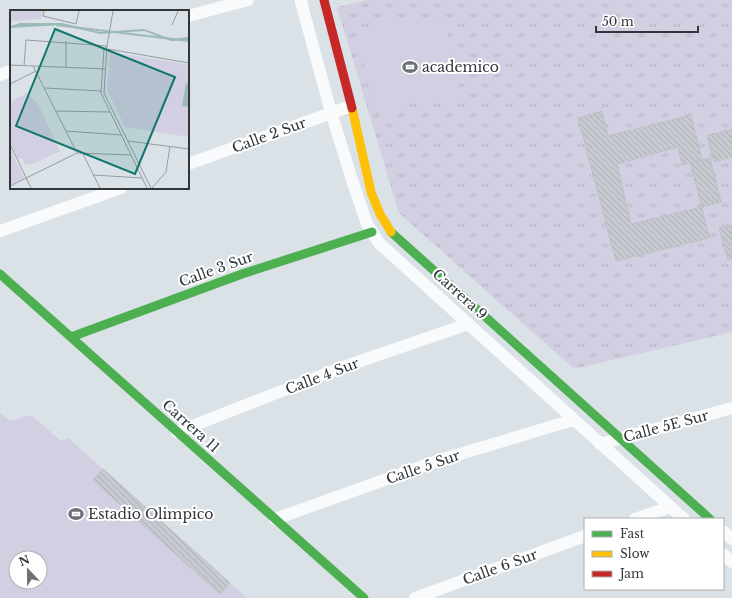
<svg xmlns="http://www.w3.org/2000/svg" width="732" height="598" font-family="'Libre Baskerville',serif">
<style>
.grass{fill:url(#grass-tufts)}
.pitch{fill:#d2cfe2;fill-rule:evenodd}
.building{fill:url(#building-back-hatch);stroke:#bdc1c6}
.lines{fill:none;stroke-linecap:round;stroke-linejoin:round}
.street{stroke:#f9fafb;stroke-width:12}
.fast{stroke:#4caf50;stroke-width:9}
.slow{stroke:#ffc107;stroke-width:9}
.jam{stroke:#c62828;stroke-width:9}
.labels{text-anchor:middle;stroke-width:4;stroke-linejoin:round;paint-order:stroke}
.poi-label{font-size:14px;fill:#31363b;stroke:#fff;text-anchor:start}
.street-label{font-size:14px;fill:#31363b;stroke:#fff}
.inset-river{fill:none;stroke:#9cbab8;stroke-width:2}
.inset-road{fill:none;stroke:#969da2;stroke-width:1}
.view{fill:#0f766e;fill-opacity:0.15;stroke:#0f766e;stroke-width:2}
.inset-edge{fill:none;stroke:#31363b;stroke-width:2}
</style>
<defs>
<pattern id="grass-tufts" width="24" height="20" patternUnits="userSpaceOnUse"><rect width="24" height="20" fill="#d2cfe2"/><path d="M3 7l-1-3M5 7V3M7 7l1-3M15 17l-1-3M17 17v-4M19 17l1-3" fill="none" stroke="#b5b2c3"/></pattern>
<pattern id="building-back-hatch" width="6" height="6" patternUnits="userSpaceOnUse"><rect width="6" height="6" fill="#c6cad0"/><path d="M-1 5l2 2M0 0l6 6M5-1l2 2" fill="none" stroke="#abaeb4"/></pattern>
</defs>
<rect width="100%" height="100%" fill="#dae1e7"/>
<path class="grass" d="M368,0H732V332L574,369L399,213L337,7Z"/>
<path class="pitch" d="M445,20L461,98L408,104L379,116L357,36L392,21Z
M0,412L10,421L31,415L61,441L68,438L247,598H0ZM16,558H40V582H16Z"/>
<path class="building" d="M602,111L608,136L691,115L702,159L682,165L678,147L617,164L631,224L702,207L709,238L616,261L578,118Z
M732,129V157L714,162L707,136Z
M710,158L721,202L702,207L690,163Z
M732,225V258L728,260L719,228Z
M103,469L230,583L220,594L93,480Z"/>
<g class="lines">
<path class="street" d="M302,0L301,2L331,112L352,180L367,224L379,243L684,519
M188,16L248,0
M0,75L11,71
M188,164L351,106
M0,231L121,188
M177,432L343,367L468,324
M600,444L732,408
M275,519L443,459L573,420
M635,519L670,507
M723,531L732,539
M723,554L732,562
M415,598L585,536"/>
<path class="fast" d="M391,232L710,519
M0,274L364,598
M71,337L242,274L372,232"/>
<path class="slow" d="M352,108L371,192L380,214L391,232"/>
<path class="jam" d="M324,0L352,108"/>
</g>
<defs>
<g id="stadium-bare" transform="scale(1.2)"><path d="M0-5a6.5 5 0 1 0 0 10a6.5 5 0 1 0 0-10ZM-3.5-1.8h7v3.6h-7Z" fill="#6c7277" stroke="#fff" stroke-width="2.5" paint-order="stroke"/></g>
</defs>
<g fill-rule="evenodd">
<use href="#stadium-bare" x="410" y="67"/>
<use href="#stadium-bare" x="76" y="514"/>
</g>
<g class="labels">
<g class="poi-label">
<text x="422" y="72">academico</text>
<text x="88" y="519">Estadio Olimpico</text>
</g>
<g class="street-label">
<text transform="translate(269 135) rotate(-20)" y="5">Calle 2 Sur</text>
<text transform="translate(216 269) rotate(-20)" y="5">Calle 3 Sur</text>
<text transform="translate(460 294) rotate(42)" y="5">Carrera 9</text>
<text transform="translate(322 376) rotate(-21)" y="5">Calle 4 Sur</text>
<text transform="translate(191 426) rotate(42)" y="5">Carrera 11</text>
<text transform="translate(666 426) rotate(-15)" y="5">Calle 5E Sur</text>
<text transform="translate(423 467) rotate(-19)" y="5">Calle 5 Sur</text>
<text transform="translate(500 567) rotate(-20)" y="5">Calle 6 Sur</text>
</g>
</g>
<g transform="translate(10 10)">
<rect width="179" height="179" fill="#dae1e7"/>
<path d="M100,42L179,55V127L115,117L97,80Z" fill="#d2cfe2"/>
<path d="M0,1H33L31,9L0,11Z" fill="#d2cfe2"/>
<path d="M101,48L117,51L114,65L100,62ZM17,83L28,94L50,141L25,153L15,155L12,148L8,149L0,131V92ZM0,138L14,168L0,175Z" fill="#d2cfe2"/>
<path d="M10,13H52L90,22L134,19L161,29L179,27V30L161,31L134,21L90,24L52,15L0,18V16ZM176,73L179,74V97L172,96Z" fill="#9cbab8"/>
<path class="inset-river" d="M46,15L179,31"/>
<path class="inset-road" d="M34,1L33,6L66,14L69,1M103,1L97,36L94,83L141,178M162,15L168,1M97,36L94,39L91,83L137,178M98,39L179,53M0,55L96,59M14,56L16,30L97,36M23,56L67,143M56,57V31M0,74L26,61M35,78L91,81M46,101L100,102M56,121L111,125M118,131L179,139M0,134L21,178M73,144L90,178M83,165L132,168M0,176L67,143L121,145M142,178L156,162L160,136"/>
<path class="view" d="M45,19L165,67L125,164L6,116Z"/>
<rect width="179" height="179" class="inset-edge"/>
</g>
<rect x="584" y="518" width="140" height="72" fill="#ffffff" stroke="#adafb1"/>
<rect x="592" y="531" width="20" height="6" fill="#4caf50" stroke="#adafb1"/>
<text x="620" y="538" font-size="12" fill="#31363b">Fast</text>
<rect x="592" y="551" width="20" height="6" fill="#ffc107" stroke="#adafb1"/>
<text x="620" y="558" font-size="12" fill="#31363b">Slow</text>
<rect x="592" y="571" width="20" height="6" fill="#c62828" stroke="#adafb1"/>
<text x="620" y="578" font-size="12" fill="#31363b">Jam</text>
<g transform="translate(28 570) rotate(338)"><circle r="19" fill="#ffffff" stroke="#adafb1"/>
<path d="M0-3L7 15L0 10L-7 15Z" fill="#6c7277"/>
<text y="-6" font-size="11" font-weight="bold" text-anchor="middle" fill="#31363b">N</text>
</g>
<path d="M596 26v6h102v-6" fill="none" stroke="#31363b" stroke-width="2"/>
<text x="602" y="26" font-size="12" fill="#31363b" stroke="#ffffff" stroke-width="3" paint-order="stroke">50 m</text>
</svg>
